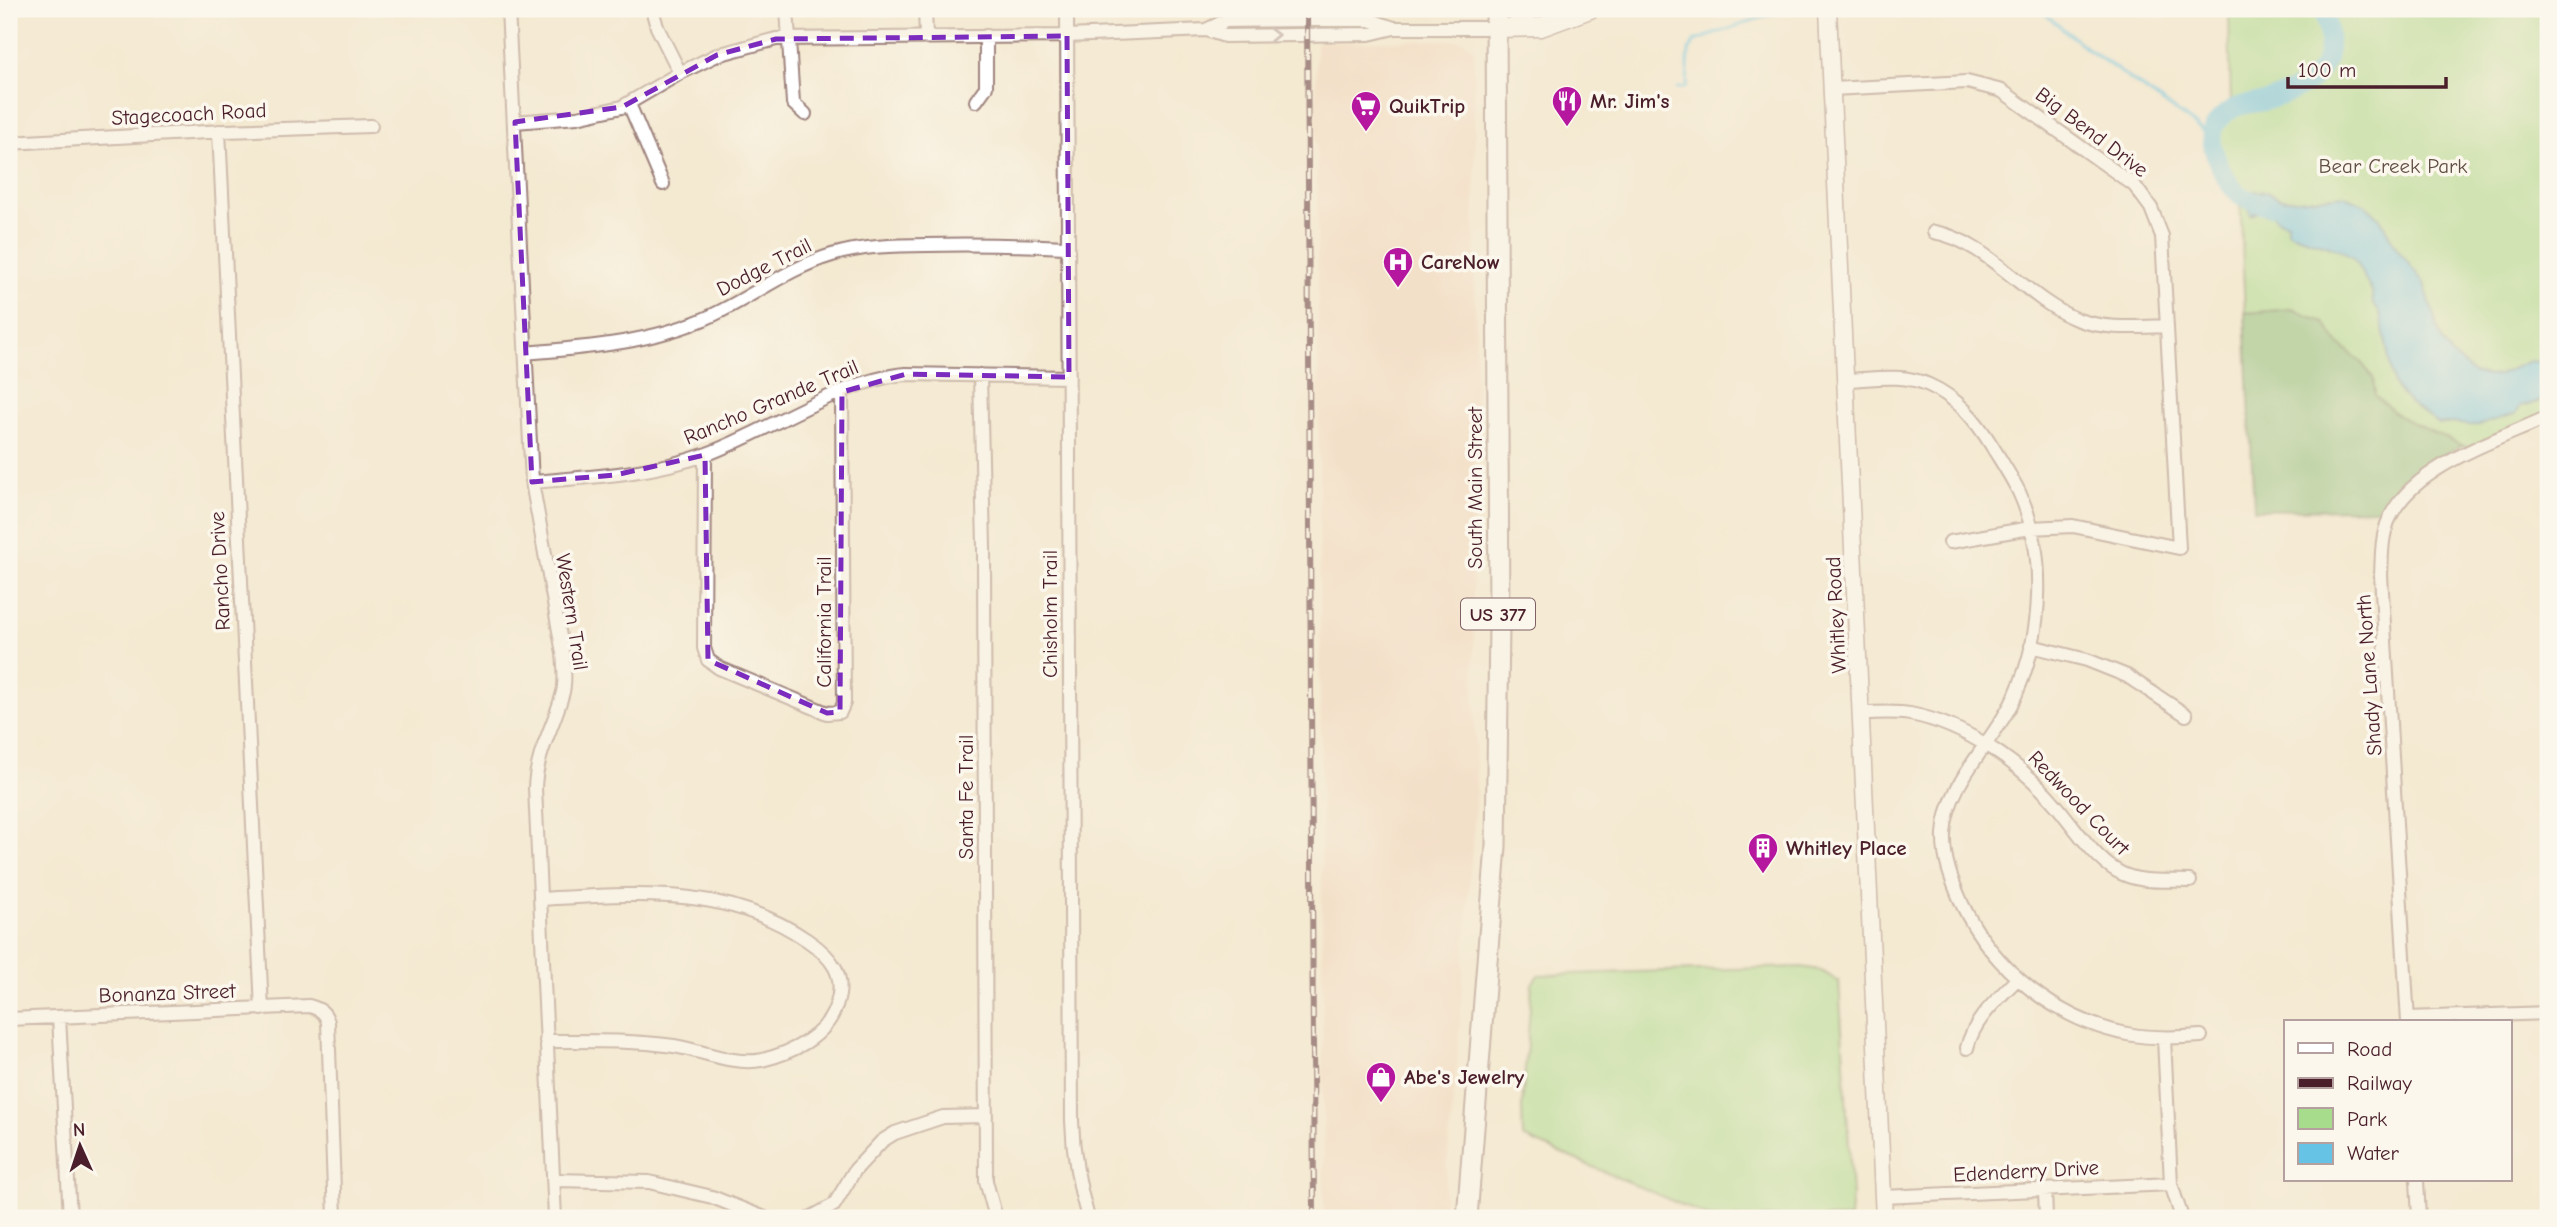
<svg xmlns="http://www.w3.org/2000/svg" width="2557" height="1227" font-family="'Comic Neue',sans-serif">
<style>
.built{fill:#f2d4be}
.green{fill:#a7dc8d;stroke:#787e5c;stroke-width:2}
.forest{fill:#85bc78;stroke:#686e52;stroke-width:2}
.water{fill:#66c3e5;stroke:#587188;stroke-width:2}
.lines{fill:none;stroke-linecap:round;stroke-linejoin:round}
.stream{stroke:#66c3e5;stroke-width:3.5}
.river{stroke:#66c3e5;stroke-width:19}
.minor-casing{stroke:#9f847e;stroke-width:16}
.tertiary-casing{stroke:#9f847e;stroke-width:19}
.secondary-casing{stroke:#9f847e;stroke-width:21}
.primary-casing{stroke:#9f847e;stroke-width:23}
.minor{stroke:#fff;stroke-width:12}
.tertiary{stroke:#fff;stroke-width:16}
.secondary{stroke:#fff;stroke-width:18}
.primary{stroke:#fff;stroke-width:19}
.rail-casing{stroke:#4a1f2b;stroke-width:6}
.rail{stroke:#fbf7ec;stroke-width:3.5;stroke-dasharray:10;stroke-linecap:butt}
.oneway{stroke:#ae9aa0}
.marked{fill:none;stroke:#7b2cbf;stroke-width:5;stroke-dasharray:14 9;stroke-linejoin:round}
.labels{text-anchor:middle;stroke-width:7;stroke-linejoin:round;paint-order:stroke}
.shield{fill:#fbf7ec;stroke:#7f6065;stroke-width:2}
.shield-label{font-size:19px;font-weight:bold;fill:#4a1f2b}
.poi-label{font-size:21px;font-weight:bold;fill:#4a1f2b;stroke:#fbf7ec;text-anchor:start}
.street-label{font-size:21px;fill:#4a1f2b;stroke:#fbf7ec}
.park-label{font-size:21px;fill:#614e44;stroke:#fbf7ec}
</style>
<rect width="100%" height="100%" fill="#fbf7ec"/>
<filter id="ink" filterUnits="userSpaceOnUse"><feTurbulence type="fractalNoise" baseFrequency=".0143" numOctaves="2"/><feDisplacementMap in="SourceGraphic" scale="14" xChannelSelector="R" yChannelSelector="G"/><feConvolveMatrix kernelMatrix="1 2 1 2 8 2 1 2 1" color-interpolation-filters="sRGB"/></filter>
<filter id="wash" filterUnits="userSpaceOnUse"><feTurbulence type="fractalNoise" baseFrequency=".00686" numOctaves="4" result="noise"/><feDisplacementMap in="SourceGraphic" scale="28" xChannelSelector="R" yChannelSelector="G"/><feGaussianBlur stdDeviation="1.57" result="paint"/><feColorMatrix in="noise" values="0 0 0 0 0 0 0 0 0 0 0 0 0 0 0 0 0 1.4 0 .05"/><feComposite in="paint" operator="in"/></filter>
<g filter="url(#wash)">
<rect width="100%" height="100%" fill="#f4e9d1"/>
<path class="built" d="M1464,40L1474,49L1476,419L1472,503L1476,789L1458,1049L1442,1218H1324L1316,42Z"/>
<path class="green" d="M2229,9H2548V417L2471,450L2400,417L2375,396L2373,377L2358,359L2339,344L2325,323L2292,309L2245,313L2240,195C2225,182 2207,151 2213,130C2216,121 2224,115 2231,109Z
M1802,967L1819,970L1839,981L1852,1196L1850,1218H1712L1523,1137L1522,1107L1532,984L1538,975Z"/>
<path class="forest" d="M2292,309L2325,323L2339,344L2358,359L2373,377L2375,396L2400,417L2463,446L2423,464L2401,479L2382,509L2254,510L2245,313Z"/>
<path class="water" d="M2252,191L2267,192L2279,198L2297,200L2344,195L2366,205L2379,217L2398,250L2424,283L2442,341L2452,355L2473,373L2487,376L2499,375L2529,361L2534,362L2548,358V395L2538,402L2520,406L2516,415C2503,415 2491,423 2478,425C2465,427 2451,420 2439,424L2410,404L2394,385L2380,313L2373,304L2372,292L2354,259L2341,250L2290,233L2287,231V223L2276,219L2273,214H2266L2260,211L2251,215L2249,208L2244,206Z"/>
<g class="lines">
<path class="stream" d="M2033,9L2045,14L2085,47L2212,137
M1677,88H1684L1687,84L1689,51L1695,41L1785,9"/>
<path class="river" d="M2270,206C2260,203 2249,201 2240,195C2225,184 2206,145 2214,127C2217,121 2223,115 2229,111C2239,104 2253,104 2265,101C2317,87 2341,64 2323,9"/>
</g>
</g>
<g filter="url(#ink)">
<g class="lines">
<g class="minor-casing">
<path id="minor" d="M508,9L532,482L563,653C564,666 566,679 563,692C555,724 536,753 535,788L555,1218
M652,9L657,27L680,73
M787,9L793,103L805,114
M925,9L926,37
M1067,9L1072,1121C1073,1154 1079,1187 1088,1218
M1206,30L1225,21L1307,20H1370L1394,28
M1832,89L1967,82L2002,91L2134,185L2151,208L2162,236L2179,548L2073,526L2030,528L1950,542
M976,101L986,87V36
M629,104L663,184
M515,122L577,117L622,107L680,73L717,55L776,39L1067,36L1206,30L1225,36L1369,34L1394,28H1496
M219,131L262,1009
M9,143L225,131L371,126
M1934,232C1987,241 2025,298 2076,319C2105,330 2136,327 2167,326
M525,353C591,347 663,342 723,310C760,291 792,267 832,255C862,246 896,245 927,245C974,244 1020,245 1066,247
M980,375L984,547L986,1181L996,1218
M1845,380C1872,379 1903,373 1929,385C1958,398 1976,420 1992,446C2001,461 2011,476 2019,492C2047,553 2043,633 2016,694C1996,741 1947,780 1944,834C1943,860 1952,881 1962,904C1993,969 2056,1020 2127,1034C2152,1039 2176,1038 2201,1036
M705,455L704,648L708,660L719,668L827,713L840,712L844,703L842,392
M532,482C591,477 652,474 707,454C771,430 841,380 906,374L1069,377
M2031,646L2087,660L2127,676L2186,715
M1862,713C1877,713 1894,711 1910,714C1964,724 2021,763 2056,805C2073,825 2094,858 2117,871C2138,884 2167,880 2190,881
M541,899C635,894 725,884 807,940C832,957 847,975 836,1006C826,1037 791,1053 762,1060C734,1066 701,1050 674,1046C631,1040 589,1041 546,1041
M59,1017L70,1218
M2408,1018L2548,1013
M9,1019L309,1006C320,1009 325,1012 328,1022L335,1218
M2408,1022L2381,575C2382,560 2381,545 2385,531C2400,469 2497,441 2548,417
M2164,1038L2171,1184L2182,1218
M1967,1048C1974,1019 1997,1000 2017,979
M553,1180L649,1182L712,1197L765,1218
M2417,1180L2419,1218
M2045,1190L2046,1218
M1883,1197L2171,1184
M810,1218L834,1205L855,1170L882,1141L895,1133L943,1117L986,1116"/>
</g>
<g class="tertiary-casing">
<path id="tertiary" d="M1828,9L1884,1218"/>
</g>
<g class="secondary-casing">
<path id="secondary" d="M1496,28L1541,27L1590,9"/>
</g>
<g class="primary-casing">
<path id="primary" d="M1467,1218L1496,846L1499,625L1496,9"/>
</g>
<use href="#minor" class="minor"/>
<use href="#tertiary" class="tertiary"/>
<use href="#secondary" class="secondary"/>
<use href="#primary" class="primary"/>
<g class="rail-casing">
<path id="rail" d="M1307,9L1314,1218"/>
</g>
<use href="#rail" class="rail"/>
</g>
<defs><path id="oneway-chevron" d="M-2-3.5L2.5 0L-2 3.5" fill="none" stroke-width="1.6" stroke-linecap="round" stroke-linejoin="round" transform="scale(1.75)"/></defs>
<use class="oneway" href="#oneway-chevron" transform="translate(1274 35) rotate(-1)"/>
</g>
<path d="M0 0H2557V1227H0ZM1067,36L1069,377L906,374L842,392L840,712L827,713L708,660L705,455L615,475L532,482L515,122L622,107L717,55L776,39Z" fill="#f4e9d1" fill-opacity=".55" fill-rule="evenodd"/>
<path class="marked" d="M1067,36L1069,377L906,374L842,392L840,712L827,713L708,660L705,455L615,475L532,482L515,122L622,107L717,55L776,39Z"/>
<defs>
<g id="restaurant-pin" transform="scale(1.575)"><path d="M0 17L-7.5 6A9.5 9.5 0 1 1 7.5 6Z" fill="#b5179e" stroke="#fbf7ec"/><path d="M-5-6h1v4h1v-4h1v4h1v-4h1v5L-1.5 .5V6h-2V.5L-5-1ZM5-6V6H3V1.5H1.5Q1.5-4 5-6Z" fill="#fff"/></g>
<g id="supermarket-pin" transform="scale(1.575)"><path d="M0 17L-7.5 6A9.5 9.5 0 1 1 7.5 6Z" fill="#b5179e" stroke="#fbf7ec"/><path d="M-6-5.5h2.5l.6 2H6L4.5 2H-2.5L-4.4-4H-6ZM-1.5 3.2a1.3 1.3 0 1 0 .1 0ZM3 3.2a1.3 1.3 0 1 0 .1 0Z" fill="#fff"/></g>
<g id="hospital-pin" transform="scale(1.575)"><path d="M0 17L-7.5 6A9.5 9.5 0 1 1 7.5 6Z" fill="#b5179e" stroke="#fbf7ec"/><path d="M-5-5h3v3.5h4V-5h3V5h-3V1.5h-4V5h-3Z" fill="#fff"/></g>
<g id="building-pin" transform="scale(1.575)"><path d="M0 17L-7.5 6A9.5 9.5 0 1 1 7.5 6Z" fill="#b5179e" stroke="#fbf7ec"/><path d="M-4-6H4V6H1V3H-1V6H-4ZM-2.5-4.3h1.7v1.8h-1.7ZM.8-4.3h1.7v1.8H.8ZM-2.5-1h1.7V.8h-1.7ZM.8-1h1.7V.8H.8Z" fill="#fff"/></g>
<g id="shop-pin" transform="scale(1.575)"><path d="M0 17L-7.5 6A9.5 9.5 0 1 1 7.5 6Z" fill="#b5179e" stroke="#fbf7ec"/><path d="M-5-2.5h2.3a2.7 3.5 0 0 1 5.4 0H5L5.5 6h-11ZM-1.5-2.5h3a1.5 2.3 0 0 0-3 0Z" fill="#fff"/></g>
</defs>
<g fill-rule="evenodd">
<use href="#restaurant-pin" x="1567" y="101"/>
<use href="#supermarket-pin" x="1366" y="106"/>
<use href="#hospital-pin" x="1398" y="262"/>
<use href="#building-pin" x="1763" y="848"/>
<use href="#shop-pin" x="1381" y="1077"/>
</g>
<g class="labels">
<rect class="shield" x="1461" y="598.5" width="74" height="31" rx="5"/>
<g class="shield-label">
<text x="1498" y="621">US 377</text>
</g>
<g class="poi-label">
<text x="1590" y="108">Mr. Jim's</text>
<text x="1389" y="113">QuikTrip</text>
<text x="1421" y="269">CareNow</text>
<text x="1786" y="855">Whitley Place</text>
<text x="1404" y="1084">Abe's Jewelry</text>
</g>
<g class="street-label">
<text transform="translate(189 114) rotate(-3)" y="7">Stagecoach Road</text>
<text transform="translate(2092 132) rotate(37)" y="7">Big Bend Drive</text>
<text transform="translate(764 267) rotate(-27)" y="7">Dodge Trail</text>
<text transform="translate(771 402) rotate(-23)" y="7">Rancho Grande Trail</text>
<text transform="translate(1475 488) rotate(-90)" y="7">South Main Street</text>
<text transform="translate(220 571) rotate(-93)" y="7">Rancho Drive</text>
<text transform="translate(572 612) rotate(81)" y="7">Western Trail</text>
<text transform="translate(1050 614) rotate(-90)" y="7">Chisholm Trail</text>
<text transform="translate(1836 615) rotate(-93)" y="7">Whitley Road</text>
<text transform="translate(824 622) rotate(-90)" y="7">California Trail</text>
<text transform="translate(2369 675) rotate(-94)" y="7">Shady Lane North</text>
<text transform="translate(966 797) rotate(-90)" y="7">Santa Fe Trail</text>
<text transform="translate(2079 803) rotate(46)" y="7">Redwood Court</text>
<text transform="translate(167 993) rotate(-2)" y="7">Bonanza Street</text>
<text transform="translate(2026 1171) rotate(-3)" y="7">Edenderry Drive</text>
</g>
<g class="park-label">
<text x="2393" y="173">Bear Creek Park</text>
</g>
</g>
<rect width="2557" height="1227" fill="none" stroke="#fbf7ec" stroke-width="35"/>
<rect x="2284" y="1020" width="228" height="161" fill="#fbf7ec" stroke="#b4a19f" stroke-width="2"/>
<rect x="2298" y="1043" width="35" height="10" fill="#ffffff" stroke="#b4a19f" stroke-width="2"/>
<text x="2347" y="1056" font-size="21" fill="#4a1f2b">Road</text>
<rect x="2298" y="1078" width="35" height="10" fill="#4a1f2b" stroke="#b4a19f" stroke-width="2"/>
<text x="2347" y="1090" font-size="21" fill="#4a1f2b">Railway</text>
<rect x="2298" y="1108" width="35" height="21" fill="#a7dc8d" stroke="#b4a19f" stroke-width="2"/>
<text x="2347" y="1126" font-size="21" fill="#4a1f2b">Park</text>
<rect x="2298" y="1143" width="35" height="21" fill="#66c3e5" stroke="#b4a19f" stroke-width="2"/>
<text x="2347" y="1160" font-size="21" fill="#4a1f2b">Water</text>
<g transform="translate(80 1146) rotate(357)" stroke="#fbf7ec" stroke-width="5" paint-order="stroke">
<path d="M0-5L12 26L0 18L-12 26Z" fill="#4a1f2b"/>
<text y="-10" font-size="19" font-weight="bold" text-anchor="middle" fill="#4a1f2b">N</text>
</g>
<path d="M2288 77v10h158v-10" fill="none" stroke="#4a1f2b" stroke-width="3.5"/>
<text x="2298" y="77" font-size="21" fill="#4a1f2b" stroke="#fbf7ec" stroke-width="5" paint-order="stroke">100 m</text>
</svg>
